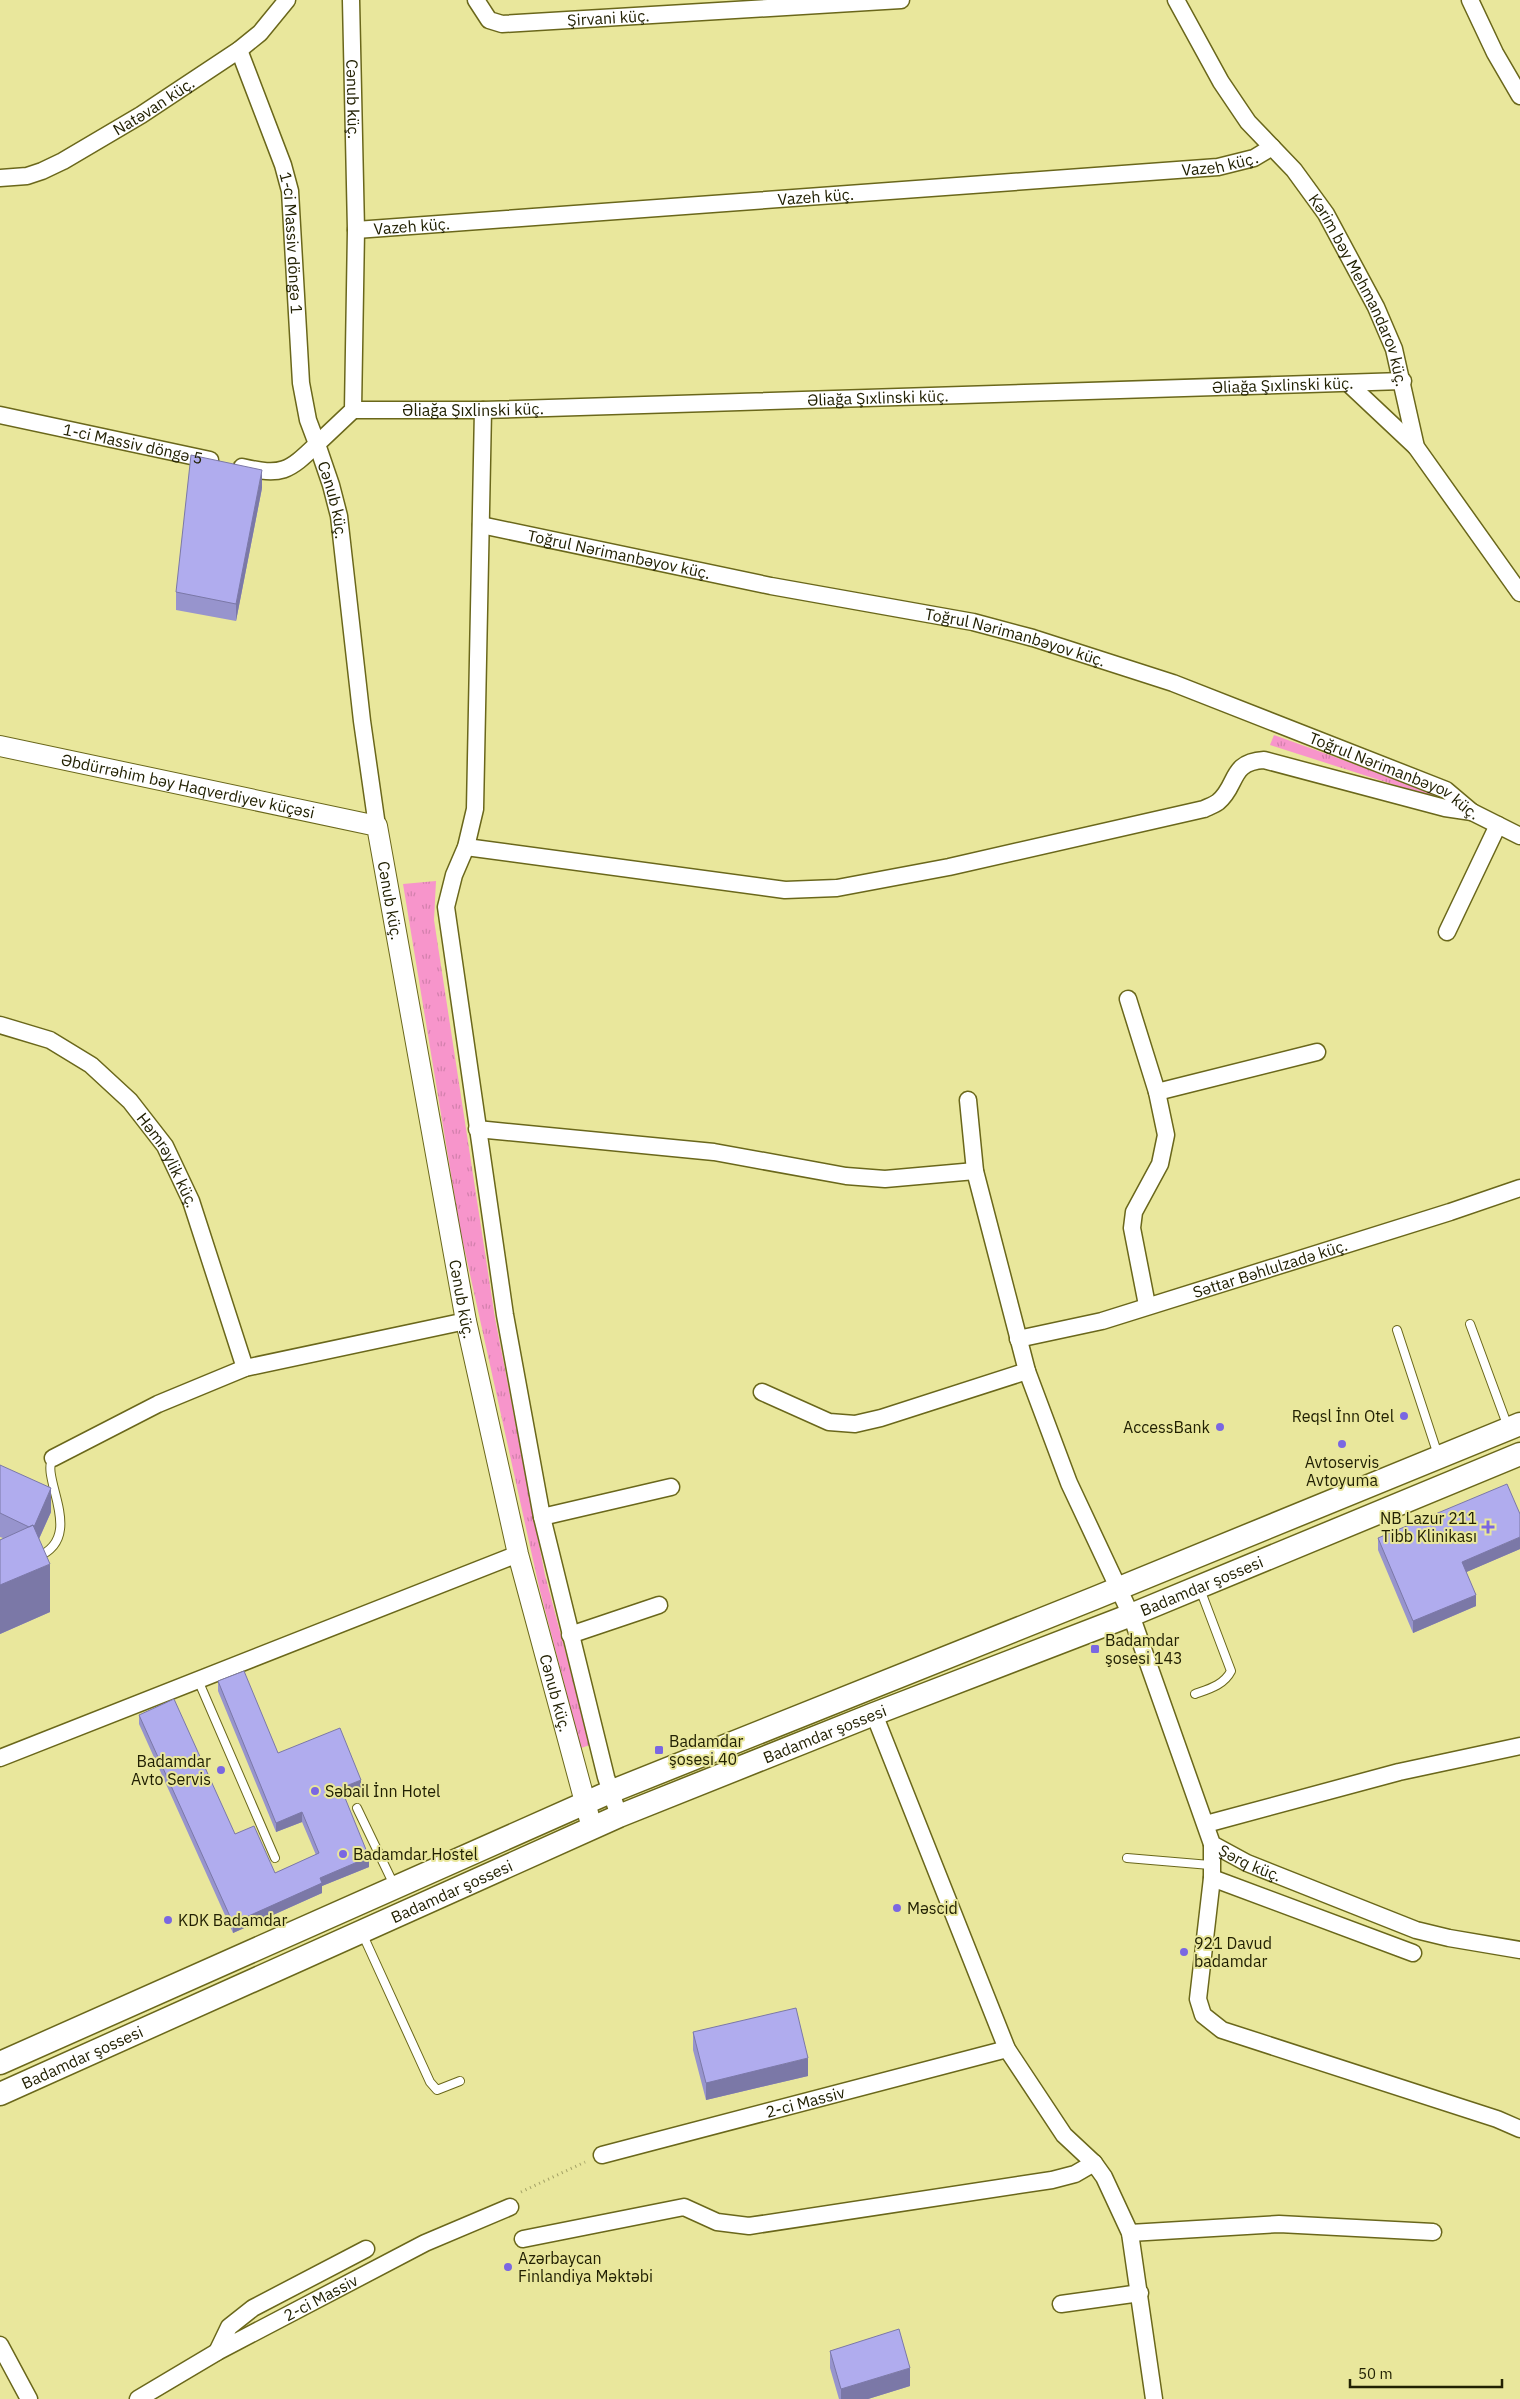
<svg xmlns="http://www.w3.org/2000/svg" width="1520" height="2399" font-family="'IBM Plex Sans',sans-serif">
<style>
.grass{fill:url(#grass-tufts)}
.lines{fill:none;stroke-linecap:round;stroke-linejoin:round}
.service-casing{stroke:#6a671b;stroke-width:10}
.minor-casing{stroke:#6a671b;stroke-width:19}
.tertiary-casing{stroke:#6a671b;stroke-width:22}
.secondary-casing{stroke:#6a671b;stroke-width:25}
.path{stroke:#a3a166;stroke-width:3;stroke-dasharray:1 4;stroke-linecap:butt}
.service{stroke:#fff;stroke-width:8}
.minor{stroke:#fff;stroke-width:16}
.tertiary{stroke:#fff;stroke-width:20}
.secondary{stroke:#fff;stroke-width:22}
.wall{fill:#9794cd}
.shaded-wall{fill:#7b78a7}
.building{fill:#b0acee;stroke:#7b78a7}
.poi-dot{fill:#7a67e2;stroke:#e9e79c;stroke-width:2}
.labels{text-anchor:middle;stroke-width:4;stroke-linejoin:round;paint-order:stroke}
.street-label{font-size:16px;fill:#222103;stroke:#e9e79c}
.poi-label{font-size:16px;fill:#222103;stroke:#e9e79c;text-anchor:start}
</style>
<defs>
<pattern id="grass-tufts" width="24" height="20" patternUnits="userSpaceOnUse" patternTransform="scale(1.25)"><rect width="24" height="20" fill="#f795cb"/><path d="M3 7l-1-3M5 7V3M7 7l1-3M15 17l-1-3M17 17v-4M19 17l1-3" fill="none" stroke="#d380ad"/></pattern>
</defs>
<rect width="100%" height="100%" fill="#e9e79c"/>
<path class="grass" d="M1274,735L1446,797L1445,801L1270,745Z
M436,881L434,920L495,1318L545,1575L590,1745L581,1748L539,1587L460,1229L403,884Z"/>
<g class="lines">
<g class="service-casing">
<path id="service" d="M1470,1324L1508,1427
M1397,1330L1438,1455
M37,1557C87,1537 39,1477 53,1458
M198,1680L275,1858
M1195,1694C1209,1689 1224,1685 1231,1671L1200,1589
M357,1808L394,1885
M1127,1858L1210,1865
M362,1933L430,2082L437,2090L460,2081"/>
</g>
<g class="minor-casing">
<g id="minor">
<path id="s1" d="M351,0L356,230L353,410L317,444L331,485L339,516L362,721L377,826"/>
<path id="s2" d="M476,0L489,20L502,24L901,0"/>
<path id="s3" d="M1176,0L1221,82L1248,122L1294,170L1326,214L1376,307L1394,349L1416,447L1520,593"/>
<path d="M1470,0L1495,53L1520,96"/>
<path id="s4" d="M239,50L283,165L290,191L301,383L308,420L317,444C288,472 282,476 242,467"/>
<path id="s5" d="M0,178L27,176L42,171L63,161L141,115L239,50L260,33L287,0"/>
<path id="s6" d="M356,230L1218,167L1254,158L1272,147"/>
<path d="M1349,384L1416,447"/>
<path id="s7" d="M353,410H483L1403,381"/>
<path d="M483,410L475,809L466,847L454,875L446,907L505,1315L542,1517L606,1777L619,1816"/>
<path id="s8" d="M0,415L210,460"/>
<path id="s9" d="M481,525L771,586L973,622L1033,638L1173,683L1446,790L1472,812L1520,836"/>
<path d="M466,847L785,890L837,888L949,867L1204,809C1208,807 1214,805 1218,802C1238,786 1229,762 1264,760L1445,808L1472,812"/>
<path d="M1447,932L1498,825"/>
<path d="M1128,999L1157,1092L1166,1135L1160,1164L1134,1212L1132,1228L1147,1305"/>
<path id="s10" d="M0,1025L50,1040L91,1065L130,1101L165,1146L191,1201L245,1368"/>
<path d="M1157,1092L1317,1052"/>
<path id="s11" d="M968,1100L975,1171L1027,1371L1069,1483L1131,1615L1212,1844L1247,1863L1416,1930L1449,1938L1520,1950"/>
<path d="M477,1129L714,1152L846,1176L885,1179L975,1171"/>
<path id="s12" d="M1018,1339L1102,1321L1450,1212L1520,1188"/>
<path d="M762,1392L829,1422L855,1424L881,1418L1027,1371"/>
<path d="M53,1458L158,1404L245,1368L466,1321"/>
<path d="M542,1517L671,1487"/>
<path d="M570,1635L659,1605"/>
<path d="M874,1714L1007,2049L1064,2135L1094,2163L1104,2177L1130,2233L1154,2399"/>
<path d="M0,1758L518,1554"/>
<path d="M1206,1824L1399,1772L1520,1746"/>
<path d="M1212,1844V1878L1198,1999L1203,2015L1222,2030L1497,2119L1520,2129"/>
<path d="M1212,1878L1413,1953"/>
<path id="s13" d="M602,2155L1007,2049"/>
<path d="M1130,2233L1279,2224L1433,2232"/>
<path d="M523,2239L684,2207L717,2222L749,2226L1052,2180L1075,2174L1094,2163"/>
<path d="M1061,2304L1140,2293"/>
<path d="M0,2345L29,2399"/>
<path d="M217,2352L229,2327L253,2308L366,2249"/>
<path id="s14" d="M138,2399L217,2352L425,2243L510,2207"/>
</g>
</g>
<g class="tertiary-casing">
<g id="tertiary">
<path id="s15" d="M0,746L377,826L466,1321L518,1554L592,1828"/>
</g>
</g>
<g class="secondary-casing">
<g id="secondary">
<path d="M0,2063L610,1792L1095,1598L1520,1424"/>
<path id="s16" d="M0,2094L619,1816L874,1714L1131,1615L1520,1454"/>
</g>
</g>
<path class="path" d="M521,2192L585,2162"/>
<use href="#service" class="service"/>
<use href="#minor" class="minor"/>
<use href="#tertiary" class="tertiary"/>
<use href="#secondary" class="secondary"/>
</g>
<path class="wall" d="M262,488L236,621L176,610V592Z
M0,1465L51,1512L39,1539L50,1612L0,1634V1540L3,1538L0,1537Z
M1378,1538L1520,1549L1466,1572L1476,1606L1413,1633L1378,1550Z
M218,1681L278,1753L361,1789L344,1796L369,1867L322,1886V1893L233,1933L139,1724V1715L235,1834L275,1873L316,1855L302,1822L276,1832L218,1691Z
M693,2032L808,2076L706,2100L693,2050Z
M830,2351L910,2386L868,2399H839L830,2368Z"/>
<path class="shaded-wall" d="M262,470V488L236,621V604Z
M51,1488V1512L33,1552V1528Z
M1520,1537V1549L1462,1574V1562Z
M50,1564V1612L0,1634V1585Z
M1476,1595V1606L1413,1633V1621Z
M361,1780V1789L341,1798V1788Z
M302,1812V1822L276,1832V1823Z
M369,1857V1867L322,1886V1893L233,1933V1923L320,1878Z
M808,2058V2076L706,2100V2083Z
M910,2368V2386L868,2399H841V2389Z"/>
<path class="building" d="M191,455L262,470L236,604L176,592Z
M0,1465L51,1488L34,1527L33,1525L29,1527L0,1513Z
M1507,1484L1520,1514V1537L1462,1562L1476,1595L1413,1621L1378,1538Z
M33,1525L50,1564L0,1585V1540Z
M244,1671L278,1753L340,1728L361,1780L341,1788L369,1857L320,1878L322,1883L233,1923L139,1715L174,1699L235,1834L254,1826L275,1873L319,1853L302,1812L276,1823L218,1681Z
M796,2008L808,2058L706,2083L693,2032Z
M899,2329L910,2368L841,2389L830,2351Z"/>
<g class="poi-dot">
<circle cx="1404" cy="1416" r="5"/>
<circle cx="1220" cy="1427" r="5"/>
<circle cx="1342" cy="1444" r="5"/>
<path d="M1485.5 1519.5h5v5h5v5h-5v5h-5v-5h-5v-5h5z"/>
<rect x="1090" y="1644" width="10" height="10" rx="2.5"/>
<rect x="654" y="1745" width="10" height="10" rx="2.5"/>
<circle cx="221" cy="1770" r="5"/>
<circle cx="315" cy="1791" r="5"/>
<circle cx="343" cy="1854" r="5"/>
<circle cx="897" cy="1908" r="5"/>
<circle cx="168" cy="1920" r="5"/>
<circle cx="1184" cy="1952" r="5"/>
<circle cx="508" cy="2267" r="5"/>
</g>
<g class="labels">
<g class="street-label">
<text dy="6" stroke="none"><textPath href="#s2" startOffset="144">Şirvani küç.</textPath></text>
<text dy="6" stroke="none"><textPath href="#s1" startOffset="99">Cənub küç.</textPath></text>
<text dy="6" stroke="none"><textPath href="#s5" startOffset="172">Natəvan küç.</textPath></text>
<text dy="6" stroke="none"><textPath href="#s6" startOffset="866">Vazeh küç.</textPath></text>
<text dy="6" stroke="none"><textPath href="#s6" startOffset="461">Vazeh küç.</textPath></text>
<text dy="6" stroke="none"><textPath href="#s6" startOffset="56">Vazeh küç.</textPath></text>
<text dy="6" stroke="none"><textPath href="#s4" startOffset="202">1-ci Massiv döngə 1</textPath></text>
<text dy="6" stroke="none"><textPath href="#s3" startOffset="346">Kərim bəy Mehmandarov küç.</textPath></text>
<text dy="6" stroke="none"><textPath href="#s7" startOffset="930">Əliağa Şıxlinski küç.</textPath></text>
<text dy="6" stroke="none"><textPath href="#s7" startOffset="525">Əliağa Şıxlinski küç.</textPath></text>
<text dy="6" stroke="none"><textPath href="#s7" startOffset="120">Əliağa Şıxlinski küç.</textPath></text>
<text dy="6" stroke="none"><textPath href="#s8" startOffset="136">1-ci Massiv döngə 5</textPath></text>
<text dy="6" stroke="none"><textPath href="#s1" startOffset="518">Cənub küç.</textPath></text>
<text dy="6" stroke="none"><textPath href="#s9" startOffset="141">Toğrul Nərimanbəyov küç.</textPath></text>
<text dy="6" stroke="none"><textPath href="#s9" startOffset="546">Toğrul Nərimanbəyov küç.</textPath></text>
<text dy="6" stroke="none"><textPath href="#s9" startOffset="951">Toğrul Nərimanbəyov küç.</textPath></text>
<text dy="6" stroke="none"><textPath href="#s15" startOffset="192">Əbdürrəhim bəy Haqverdiyev küçəsi</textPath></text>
<text dy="6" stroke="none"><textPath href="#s15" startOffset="461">Cənub küç.</textPath></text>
<text dy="6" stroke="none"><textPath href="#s10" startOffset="224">Həmrəylik küç.</textPath></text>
<text dy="6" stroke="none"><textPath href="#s12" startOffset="262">Səttar Bəhlulzadə küç.</textPath></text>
<text dy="6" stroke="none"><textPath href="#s15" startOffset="866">Cənub küç.</textPath></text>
<text dy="6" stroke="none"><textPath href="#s16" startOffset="1305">Badamdar şossesi</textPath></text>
<text dy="6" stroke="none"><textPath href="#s15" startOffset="1271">Cənub küç.</textPath></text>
<text dy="6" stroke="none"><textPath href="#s16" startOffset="900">Badamdar şossesi</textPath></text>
<text dy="6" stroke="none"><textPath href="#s11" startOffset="829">Şərq küç.</textPath></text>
<text dy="6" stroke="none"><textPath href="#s16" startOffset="495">Badamdar şossesi</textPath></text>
<text dy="6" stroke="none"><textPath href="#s16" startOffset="90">Badamdar şossesi</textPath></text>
<text dy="6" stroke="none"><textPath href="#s13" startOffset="210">2-ci Massiv</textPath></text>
<text dy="6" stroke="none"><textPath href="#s14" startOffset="209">2-ci Massiv</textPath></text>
</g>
<g class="poi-label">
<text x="1394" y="1422" text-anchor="end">Reqsl İnn Otel</text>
<text x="1210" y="1433" text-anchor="end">AccessBank</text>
<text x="1342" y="1468" text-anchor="middle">Avtoservis<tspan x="1342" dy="18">Avtoyuma</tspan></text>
<text x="1477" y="1524" text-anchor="end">NB Lazur 211<tspan x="1477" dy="18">Tibb Klinikası</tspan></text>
<text x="1105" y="1646">Badamdar<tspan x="1105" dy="18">şosesi 143</tspan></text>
<text x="669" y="1747">Badamdar<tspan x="669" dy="18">şosesi 40</tspan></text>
<text x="211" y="1767" text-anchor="end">Badamdar<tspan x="211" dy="18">Avto Servis</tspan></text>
<text x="325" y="1797">Səbail İnn Hotel</text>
<text x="353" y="1860">Badamdar Hostel</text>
<text x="907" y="1914">Məscid</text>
<text x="178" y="1926">KDK Badamdar</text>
<text x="1194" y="1949">921 Davud<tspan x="1194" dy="18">badamdar</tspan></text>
<text x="518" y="2264">Azərbaycan<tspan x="518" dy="18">Finlandiya Məktəbi</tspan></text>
</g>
</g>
<path d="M1350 2379v8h152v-8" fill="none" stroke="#222103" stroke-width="2.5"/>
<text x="1358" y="2379" font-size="15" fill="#222103" stroke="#e9e79c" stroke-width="4" paint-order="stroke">50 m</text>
</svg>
